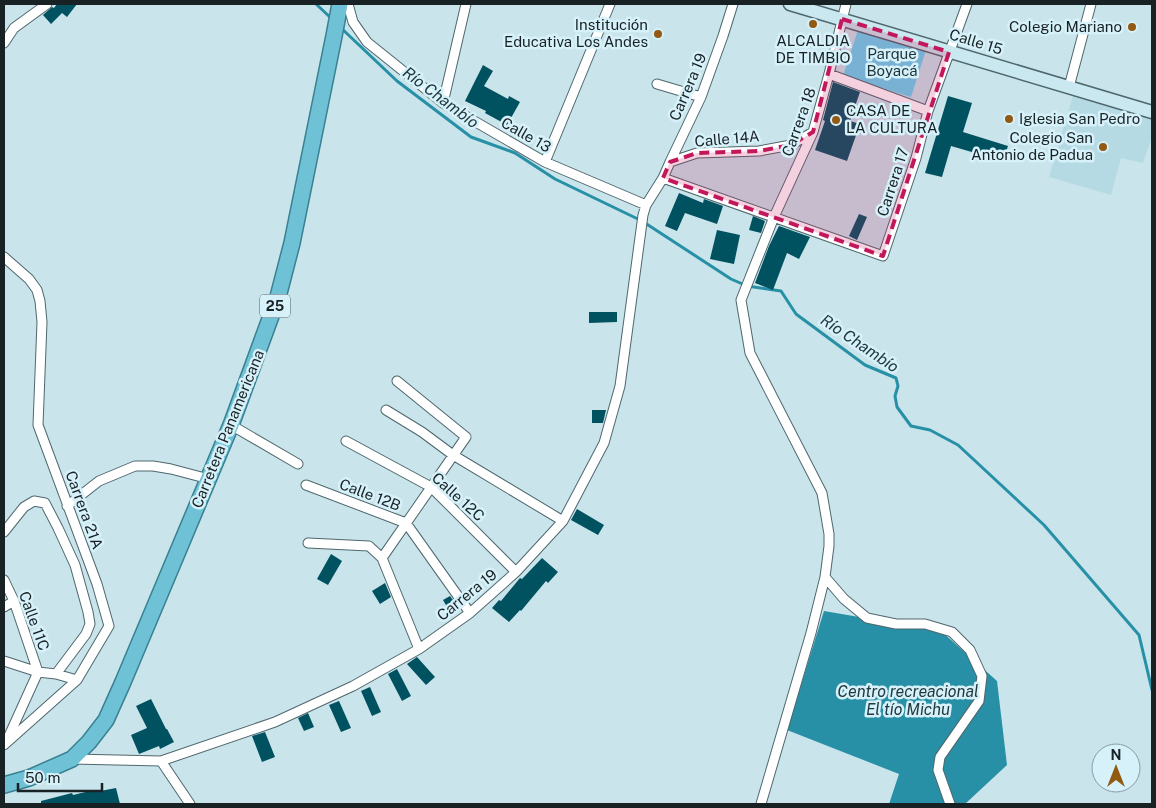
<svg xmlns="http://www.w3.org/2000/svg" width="1156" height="808" font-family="'Public Sans',sans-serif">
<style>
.built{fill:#b6dae4}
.green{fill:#67d8f3}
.water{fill:#2790a6}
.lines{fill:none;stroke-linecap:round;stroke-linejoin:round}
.stream{stroke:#2790a6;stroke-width:3}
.building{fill:#005261}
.minor-casing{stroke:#4f676d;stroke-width:11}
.secondary-casing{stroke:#4f676d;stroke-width:15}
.trunk-casing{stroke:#398091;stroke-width:18}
.minor{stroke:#fff;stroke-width:9}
.secondary{stroke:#c9e8ef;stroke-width:12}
.trunk{stroke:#6fc2d6;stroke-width:15}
.marked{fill:#c2185b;fill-opacity:0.2;stroke:#c2185b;stroke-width:4;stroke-dasharray:10 6;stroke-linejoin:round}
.poi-dot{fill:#915912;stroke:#d6f1f9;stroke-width:2}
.labels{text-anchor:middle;stroke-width:5;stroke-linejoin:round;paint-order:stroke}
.shield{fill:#d6f1f9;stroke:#516065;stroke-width:1}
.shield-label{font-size:14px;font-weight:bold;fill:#182225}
.poi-label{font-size:15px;fill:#182225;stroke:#d6f1f9;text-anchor:end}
.street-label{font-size:15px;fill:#182225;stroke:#d6f1f9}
.park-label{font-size:15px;fill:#1d3339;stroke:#d6f1f9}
.water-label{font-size:16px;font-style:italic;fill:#22393f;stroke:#d6f1f9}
</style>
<rect width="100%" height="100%" fill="#c9e4eb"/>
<path class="built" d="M1075,89L1152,113V137L1143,163L1121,158L1111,195L1049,177Z"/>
<path class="green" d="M859,27L928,44L911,97L843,76Z"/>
<path class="water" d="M824,611L941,631L997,681L1007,765L965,804H889L899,774L787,730Z"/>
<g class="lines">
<path class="stream" d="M316,4L332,19
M340,27L397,81L471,137L515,153L555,179L642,221L731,279L747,286L781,291L796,314L865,365L896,378L898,386L895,396L897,407L911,426L930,430L958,445L1044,525L1139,635L1152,690"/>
</g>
<path class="building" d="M57,4H77L67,17L62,13L51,24L43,15L52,7L54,8Z
M483,65L493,71L484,86L508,99L509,96L520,102L507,125L485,113L486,111L465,101Z
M833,82L860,92L850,121L860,124L847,161L815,150L825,121L823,120Z
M948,96L972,103L963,132L1008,146L1003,161L951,146L942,177L925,173Z
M679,193L703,203L704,199L723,206L717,224L685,213L677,231L665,226Z
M859,214L867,217L857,240L849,236Z
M753,216L765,221L761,233L749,230Z
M779,226L810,237L799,259L787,253L773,290L755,283L769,246Z
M717,230L740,235L734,264L710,259Z
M589,312H617V322L589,323Z
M592,410H606L603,423H592Z
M577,509L604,525L598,535L571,520Z
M331,554L342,561L328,585L317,579Z
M542,558L558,572L548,583L546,581L521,611L520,610L509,622L492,608L499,600L501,601L520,578L522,579Z
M385,583L391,597L380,604L372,591Z
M450,596L460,610L451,614L443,600Z
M417,657L435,677L426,685L407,664Z
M397,669L411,696L402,701L388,674Z
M370,687L381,712L372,716L361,691Z
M151,699L166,729H167L174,742L160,749L159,746L139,754L131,735L147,728L136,706Z
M339,701L351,728L341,732L329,705Z
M308,713L314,727L304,731L298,718Z
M265,732L275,757L262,762L252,736Z
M116,788L120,804H41V801L72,793L73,795L94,790L95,792Z"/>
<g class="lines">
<g class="minor-casing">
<path id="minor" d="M348,4L353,22L367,42L443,103L545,162L646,205
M4,43L14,28L47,4
M829,74L928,111
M657,84L701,97
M1069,87L1091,4
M443,103L466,4
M545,162L610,4
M670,162L697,153L759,151L791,145L813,132
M663,178L883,256L916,158L928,111L967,4
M4,257L29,279L37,290L40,301L42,322L38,425L97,584L109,626L77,680L4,745
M386,410L422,432L453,455L563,521
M231,425L298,464
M346,441L431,487L516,572
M306,485L406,523L470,613
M67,506L99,481L135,466H153L171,469L209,479
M4,532L24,507L34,501L45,503L58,528L75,565L88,612L90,624L86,634L56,674
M308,543L369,546L382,558L419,649
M382,558L466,437L397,381
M825,577L844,599L867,618L896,624H925L952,632L970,650L982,676L979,701L940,757L938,770L950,804
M4,580L14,601L38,672
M4,607L14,601
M4,661L38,672L56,674L77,680
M8,738L38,672
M72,759L161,761L275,722L353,686L419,649L470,613L516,572L563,521L604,443L620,386L643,215L646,205L663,178L670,162L701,97L723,36L733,4
M161,761L190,804
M761,804L811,633L825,577L829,546V534L822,493L750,353L741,300L774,217L813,132L829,74L846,4"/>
</g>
<g class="secondary-casing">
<path id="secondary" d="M790,4L1152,112"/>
</g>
<g class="trunk-casing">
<path id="trunk" d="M4,785L29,778L72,759L89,742L106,720L123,682L231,425L278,297L292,243L334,36L340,4"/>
</g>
<use href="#minor" class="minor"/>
<use href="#secondary" class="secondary"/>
<use href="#trunk" class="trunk"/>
</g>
<path class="marked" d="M842,19L949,52L883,256L663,178L670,162L697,153L759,151L791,145L813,132Z"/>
<g class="poi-dot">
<circle cx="813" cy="24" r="5"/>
<circle cx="1132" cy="27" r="5"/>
<circle cx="658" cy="34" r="5"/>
<circle cx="1009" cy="119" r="5"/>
<circle cx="836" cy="120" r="5"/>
<circle cx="1103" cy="147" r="5"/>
</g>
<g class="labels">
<rect class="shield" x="260" y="294.5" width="30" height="23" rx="4"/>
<g class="shield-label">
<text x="275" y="311">25</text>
</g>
<g class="poi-label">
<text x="648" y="30">Institución<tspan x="648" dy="17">Educativa Los Andes</tspan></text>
<text x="1122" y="32">Colegio Mariano</text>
<text x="813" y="46" text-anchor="middle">ALCALDIA<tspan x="813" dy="17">DE TIMBIO</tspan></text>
<text x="846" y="116" text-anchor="start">CASA DE<tspan x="846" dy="17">LA CULTURA</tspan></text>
<text x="1019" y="124" text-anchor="start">Iglesia San Pedro</text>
<text x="1093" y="143">Colegio San<tspan x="1093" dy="17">Antonio de Padua</tspan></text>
</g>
<g class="street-label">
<text transform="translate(976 42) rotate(17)" y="5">Calle 15</text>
<text transform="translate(688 87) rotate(-67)" y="5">Carrera 19</text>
<text transform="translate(799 122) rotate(-70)" y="5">Carrera 18</text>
<text transform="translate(526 135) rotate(30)" y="5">Calle 13</text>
<text transform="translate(727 139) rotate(-5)" y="5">Calle 14A</text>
<text transform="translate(893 182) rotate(-72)" y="5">Carrera 17</text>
<text transform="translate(228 429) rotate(-68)" y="5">Carretera Panamericana</text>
<text transform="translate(370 495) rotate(21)" y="5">Calle 12B</text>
<text transform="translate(458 497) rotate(42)" y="5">Calle 12C</text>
<text transform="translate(84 510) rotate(70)" y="5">Carrera 21A</text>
<text transform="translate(467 595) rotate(-39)" y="5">Carrera 19</text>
<text transform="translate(34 621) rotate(70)" y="5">Calle 11C</text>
</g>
<g class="park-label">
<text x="892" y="59">Parque<tspan x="892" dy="17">Boyacá</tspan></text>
</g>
<g class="water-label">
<text transform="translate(441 97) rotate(37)" y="6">Río Chambío</text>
<text transform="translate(860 343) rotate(34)" y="6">Río Chambío</text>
<text x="908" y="697">Centro recreacional<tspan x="908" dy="18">El tío Michu</tspan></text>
</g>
</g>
<rect width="1156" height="808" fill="none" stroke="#182225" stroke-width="10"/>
<g transform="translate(1116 768)"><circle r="24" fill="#d6f1f9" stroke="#8a9ea4"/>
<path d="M0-4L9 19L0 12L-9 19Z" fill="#915912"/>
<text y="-8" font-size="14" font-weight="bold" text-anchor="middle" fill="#182225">N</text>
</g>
<path d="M18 783v8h84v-8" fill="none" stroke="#182225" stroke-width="2.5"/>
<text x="25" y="783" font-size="15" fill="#182225" stroke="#d6f1f9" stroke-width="4" paint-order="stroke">50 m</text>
</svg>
